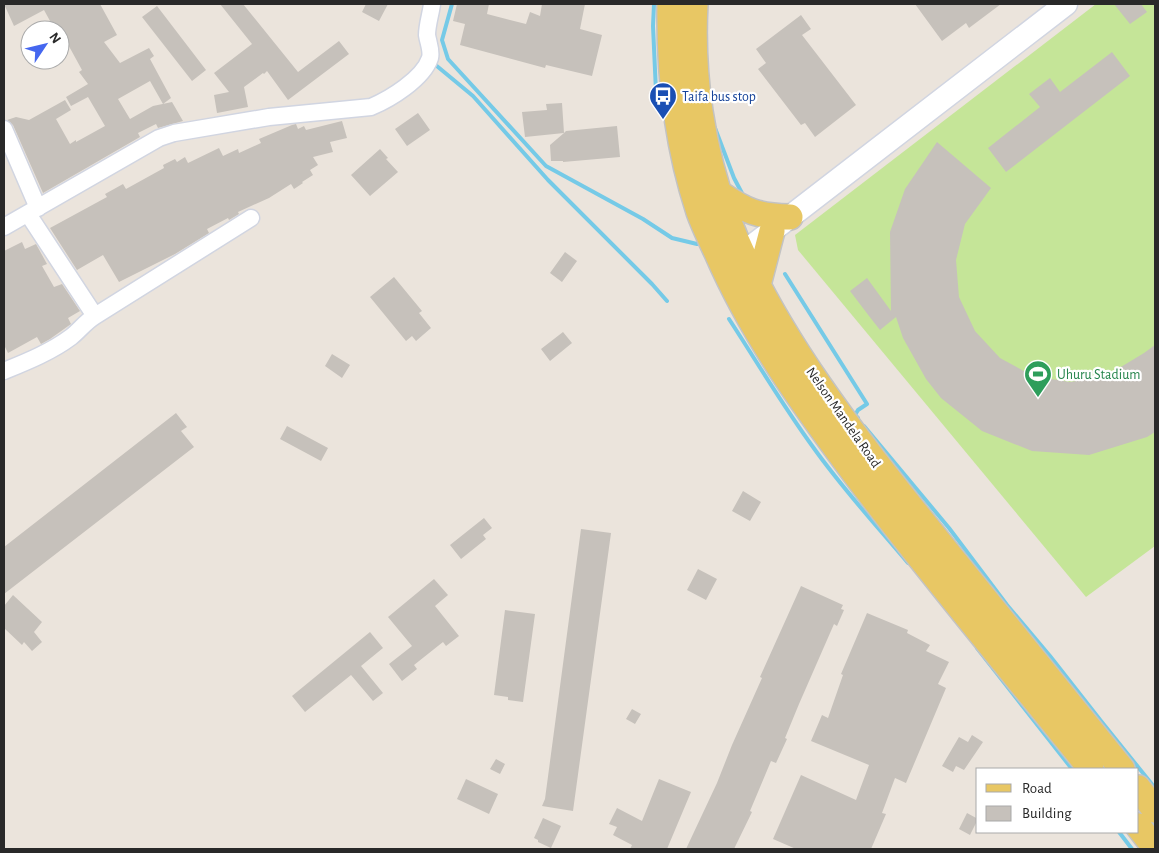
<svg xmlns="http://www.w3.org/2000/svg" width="1159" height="853" font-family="'Alegreya Sans',sans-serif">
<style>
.pitch{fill:#c5e598}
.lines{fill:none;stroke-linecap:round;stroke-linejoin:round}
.stream{stroke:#75cae7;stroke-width:4}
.building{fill:#c6c1bb}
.street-casing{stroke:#d1d5e1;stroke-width:19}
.secondary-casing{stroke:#d1d5e1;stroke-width:25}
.primary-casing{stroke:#c3c3c3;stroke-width:28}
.street{stroke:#fff;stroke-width:16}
.secondary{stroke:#fff;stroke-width:22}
.primary{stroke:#e8c764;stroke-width:25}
.labels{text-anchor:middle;stroke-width:4.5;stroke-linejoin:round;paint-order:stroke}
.transit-label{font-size:14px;fill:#164399;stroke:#fff;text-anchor:start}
.leisure-label{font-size:14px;fill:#27864d;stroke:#fff;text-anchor:start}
.street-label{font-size:14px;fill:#292929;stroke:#fff}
</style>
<rect width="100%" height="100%" fill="#ebe4dc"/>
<path class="pitch" d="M1096,4H1155V546L1086,597L798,250L795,235Z"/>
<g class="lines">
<path class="stream" d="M452,4L442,40L448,59L546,166L643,219L672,238L697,244
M654,4L653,26L656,92
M432,62L473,96L548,180L652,284L667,301
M715,128L734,178L744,197
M785,274L867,404L858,410L855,415L858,418
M729,319C757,362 783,406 813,447C842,488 876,525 908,563
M864,426L949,528L1007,605L1050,656L1101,721L1155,788
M977,648L1072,769
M1119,832L1132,849"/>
</g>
<path class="building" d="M4,4H100L117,35L104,42L120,63L149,48L154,56L150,59L171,98L163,104L150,81L118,99L130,119L153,106L172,102L183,121L158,128L156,124L138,133L140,137L43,193L13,125L7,120L16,117L29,120L65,100L71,110L56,119L70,144L76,140V142L105,126L88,97L71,106L66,97L88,84L79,72L82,70L65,39L60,41V30H55L44,10L14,26Z
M220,4H243L298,72L339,41L349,54L288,100L267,71L264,74L263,73L244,87L248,107L217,113L214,95L229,92L214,73L252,44Z
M366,4H388L379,21L362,12Z
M457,4H489L487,14L526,24L530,12L540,16L542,4H585L580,29L602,35L592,76L546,65L545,68L460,45L465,24L453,21Z
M915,4H1001L969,28L966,23L942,41Z
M1114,4H1141L1147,12L1130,24Z
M157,6L206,70L192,81L142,17Z
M801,15L811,29L802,35L856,105L815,137L805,123L801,125L758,69L766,63L756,49Z
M1112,52L1130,76L1006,172L988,148L1040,107L1029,94L1050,78L1060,92Z
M562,103L564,133L566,131L617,126L620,157L563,162V161H551L550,145L564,133L525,137L522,112L547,110L546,104Z
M418,113L430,130L407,146L395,129Z
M342,121L347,138L330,142L333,152L313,157L318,165L310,170L313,175L302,182L303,183L294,189L291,184L269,198L238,212L239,214L229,220L228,218L207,229L209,233L175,254L119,282L103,255L77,270L50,228L107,197L105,194L123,184L126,189L164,168L163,165L175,159L177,162L185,157L188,163L219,148L223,156L238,149L239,153L261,143L259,139L292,125L296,124L298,129L304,126L306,130Z
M937,142L991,188L965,224L956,260L959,297L975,331L1000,358L1033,376L1070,382L1106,376L1144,353L1155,345V432L1147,437L1089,455L1032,451L982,431L941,398L926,379L903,338L896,317L880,330L869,316L850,291L867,278L891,311L890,232L905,189Z
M380,149L388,158L386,159L398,172L370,196L351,175Z
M22,242L25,249L36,244L47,264L42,266L54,287L62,284L80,311L68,318L71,324L50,339L41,344L37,337L8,353L4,345V251Z
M565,252L577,261L562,282L550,273Z
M394,277L422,311L419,313L431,328L416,341L412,336L406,341L370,297Z
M563,332L572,343L550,361L541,349Z
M332,354L350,365L342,378L325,366Z
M176,413L187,427L181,431L194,447L4,594V547Z
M287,426L328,448L321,461L280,439Z
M743,491L761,502L750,521L732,511Z
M484,518L492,528L483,535L486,539L461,559L450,545Z
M581,529L611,533L573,811L542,806L545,799Z
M698,569L717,579L706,600L687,590Z
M434,579L448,595L435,606L459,636L446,646L443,642L414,665L417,669L402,681L389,664L412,646L388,617Z
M801,586L843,605L841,609L844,610L837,626L834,624L799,704L785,738L787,739L776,763L771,761L750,811L752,812L734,849H686L717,783L732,745L762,678L760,677Z
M13,595L42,622L34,632L42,642L32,651L24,642L22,645L4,628V606Z
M505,610L535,614L523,702L508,700V697L494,695Z
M867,613L908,630L907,633L930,645L926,651L949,662L938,684L946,688L906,783L895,778L882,813L886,814L871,849H796L773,839L801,775L856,800L869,765L811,741L822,715L828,718L843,675L841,674Z
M370,632L383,648L361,666L383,693L373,701L351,675L305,712L292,696Z
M632,709L641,714L635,724L626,719Z
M972,735L983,742L964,770L956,766L953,772L942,766L959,737L968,742Z
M496,759L505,764L500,774L490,769Z
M466,779L498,794L489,814L457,799Z
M659,779L691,792L667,849H630L632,845L613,835L617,827L609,824L617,808L642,821Z
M967,813L978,819L970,835L959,829Z
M543,818L561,826L551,848L538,842V840L534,838Z"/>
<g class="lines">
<g class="street-casing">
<path id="street" d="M4,129L38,208
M28,214L95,316
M4,227L159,138L174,133L269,117L371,107C390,99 423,79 430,58C432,51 428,42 427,35C427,25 431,13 432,4
M4,371C26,362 51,352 71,337C80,330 84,323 95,316L251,218"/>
</g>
<g class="secondary-casing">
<path id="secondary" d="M728,262L743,253L1066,4"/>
</g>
<g class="primary-casing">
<path id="primary" d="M670,4C669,75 677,145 699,212C704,226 711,240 717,253C752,334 803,404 855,474C931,575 1012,671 1091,769
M695,4C691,75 702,150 727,217C771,333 858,441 935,537C997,615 1060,692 1122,769
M719,193C747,212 757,216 790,217
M758,285L772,231
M1138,788L1155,810
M1138,826L1155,848"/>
</g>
<use href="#street" class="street"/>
<use href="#secondary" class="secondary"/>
<use href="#primary" class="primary"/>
</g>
<defs>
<g id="bus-pin" transform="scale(1.4375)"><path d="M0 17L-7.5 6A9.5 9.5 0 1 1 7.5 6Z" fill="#1a4fb4" stroke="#fff"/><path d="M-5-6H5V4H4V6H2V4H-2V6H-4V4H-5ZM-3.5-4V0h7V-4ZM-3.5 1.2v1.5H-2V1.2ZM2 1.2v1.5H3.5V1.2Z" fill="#fff"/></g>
<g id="stadium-pin" transform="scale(1.4375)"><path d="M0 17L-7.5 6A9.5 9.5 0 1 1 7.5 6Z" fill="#2e9e5b" stroke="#fff"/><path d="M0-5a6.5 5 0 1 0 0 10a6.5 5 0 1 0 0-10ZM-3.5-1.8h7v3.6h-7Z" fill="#fff"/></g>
</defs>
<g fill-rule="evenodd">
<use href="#bus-pin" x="663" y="96"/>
<use href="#stadium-pin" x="1038" y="374"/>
</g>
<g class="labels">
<g class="transit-label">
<text x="682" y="101">Taifa bus stop</text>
</g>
<g class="leisure-label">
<text x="1057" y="379">Uhuru Stadium</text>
</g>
<g class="street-label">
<text transform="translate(844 417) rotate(55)" y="5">Nelson Mandela Road</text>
</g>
</g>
<rect width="1159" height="853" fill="none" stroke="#292929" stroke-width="10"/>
<rect x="976" y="768" width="162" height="65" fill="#ffffff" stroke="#a9a9a9"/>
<rect x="986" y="784" width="25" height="8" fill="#e8c764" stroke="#a9a9a9"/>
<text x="1022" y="793" font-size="15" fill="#292929">Road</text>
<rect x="986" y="806" width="25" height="15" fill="#c6c1bb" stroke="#a9a9a9"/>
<text x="1022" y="818" font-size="15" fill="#292929">Building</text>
<g transform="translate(45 45) rotate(55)"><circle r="24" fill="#ffffff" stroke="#a9a9a9"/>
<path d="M0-4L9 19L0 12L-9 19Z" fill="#4567ef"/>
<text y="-8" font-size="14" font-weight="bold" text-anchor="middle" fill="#292929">N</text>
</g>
</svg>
